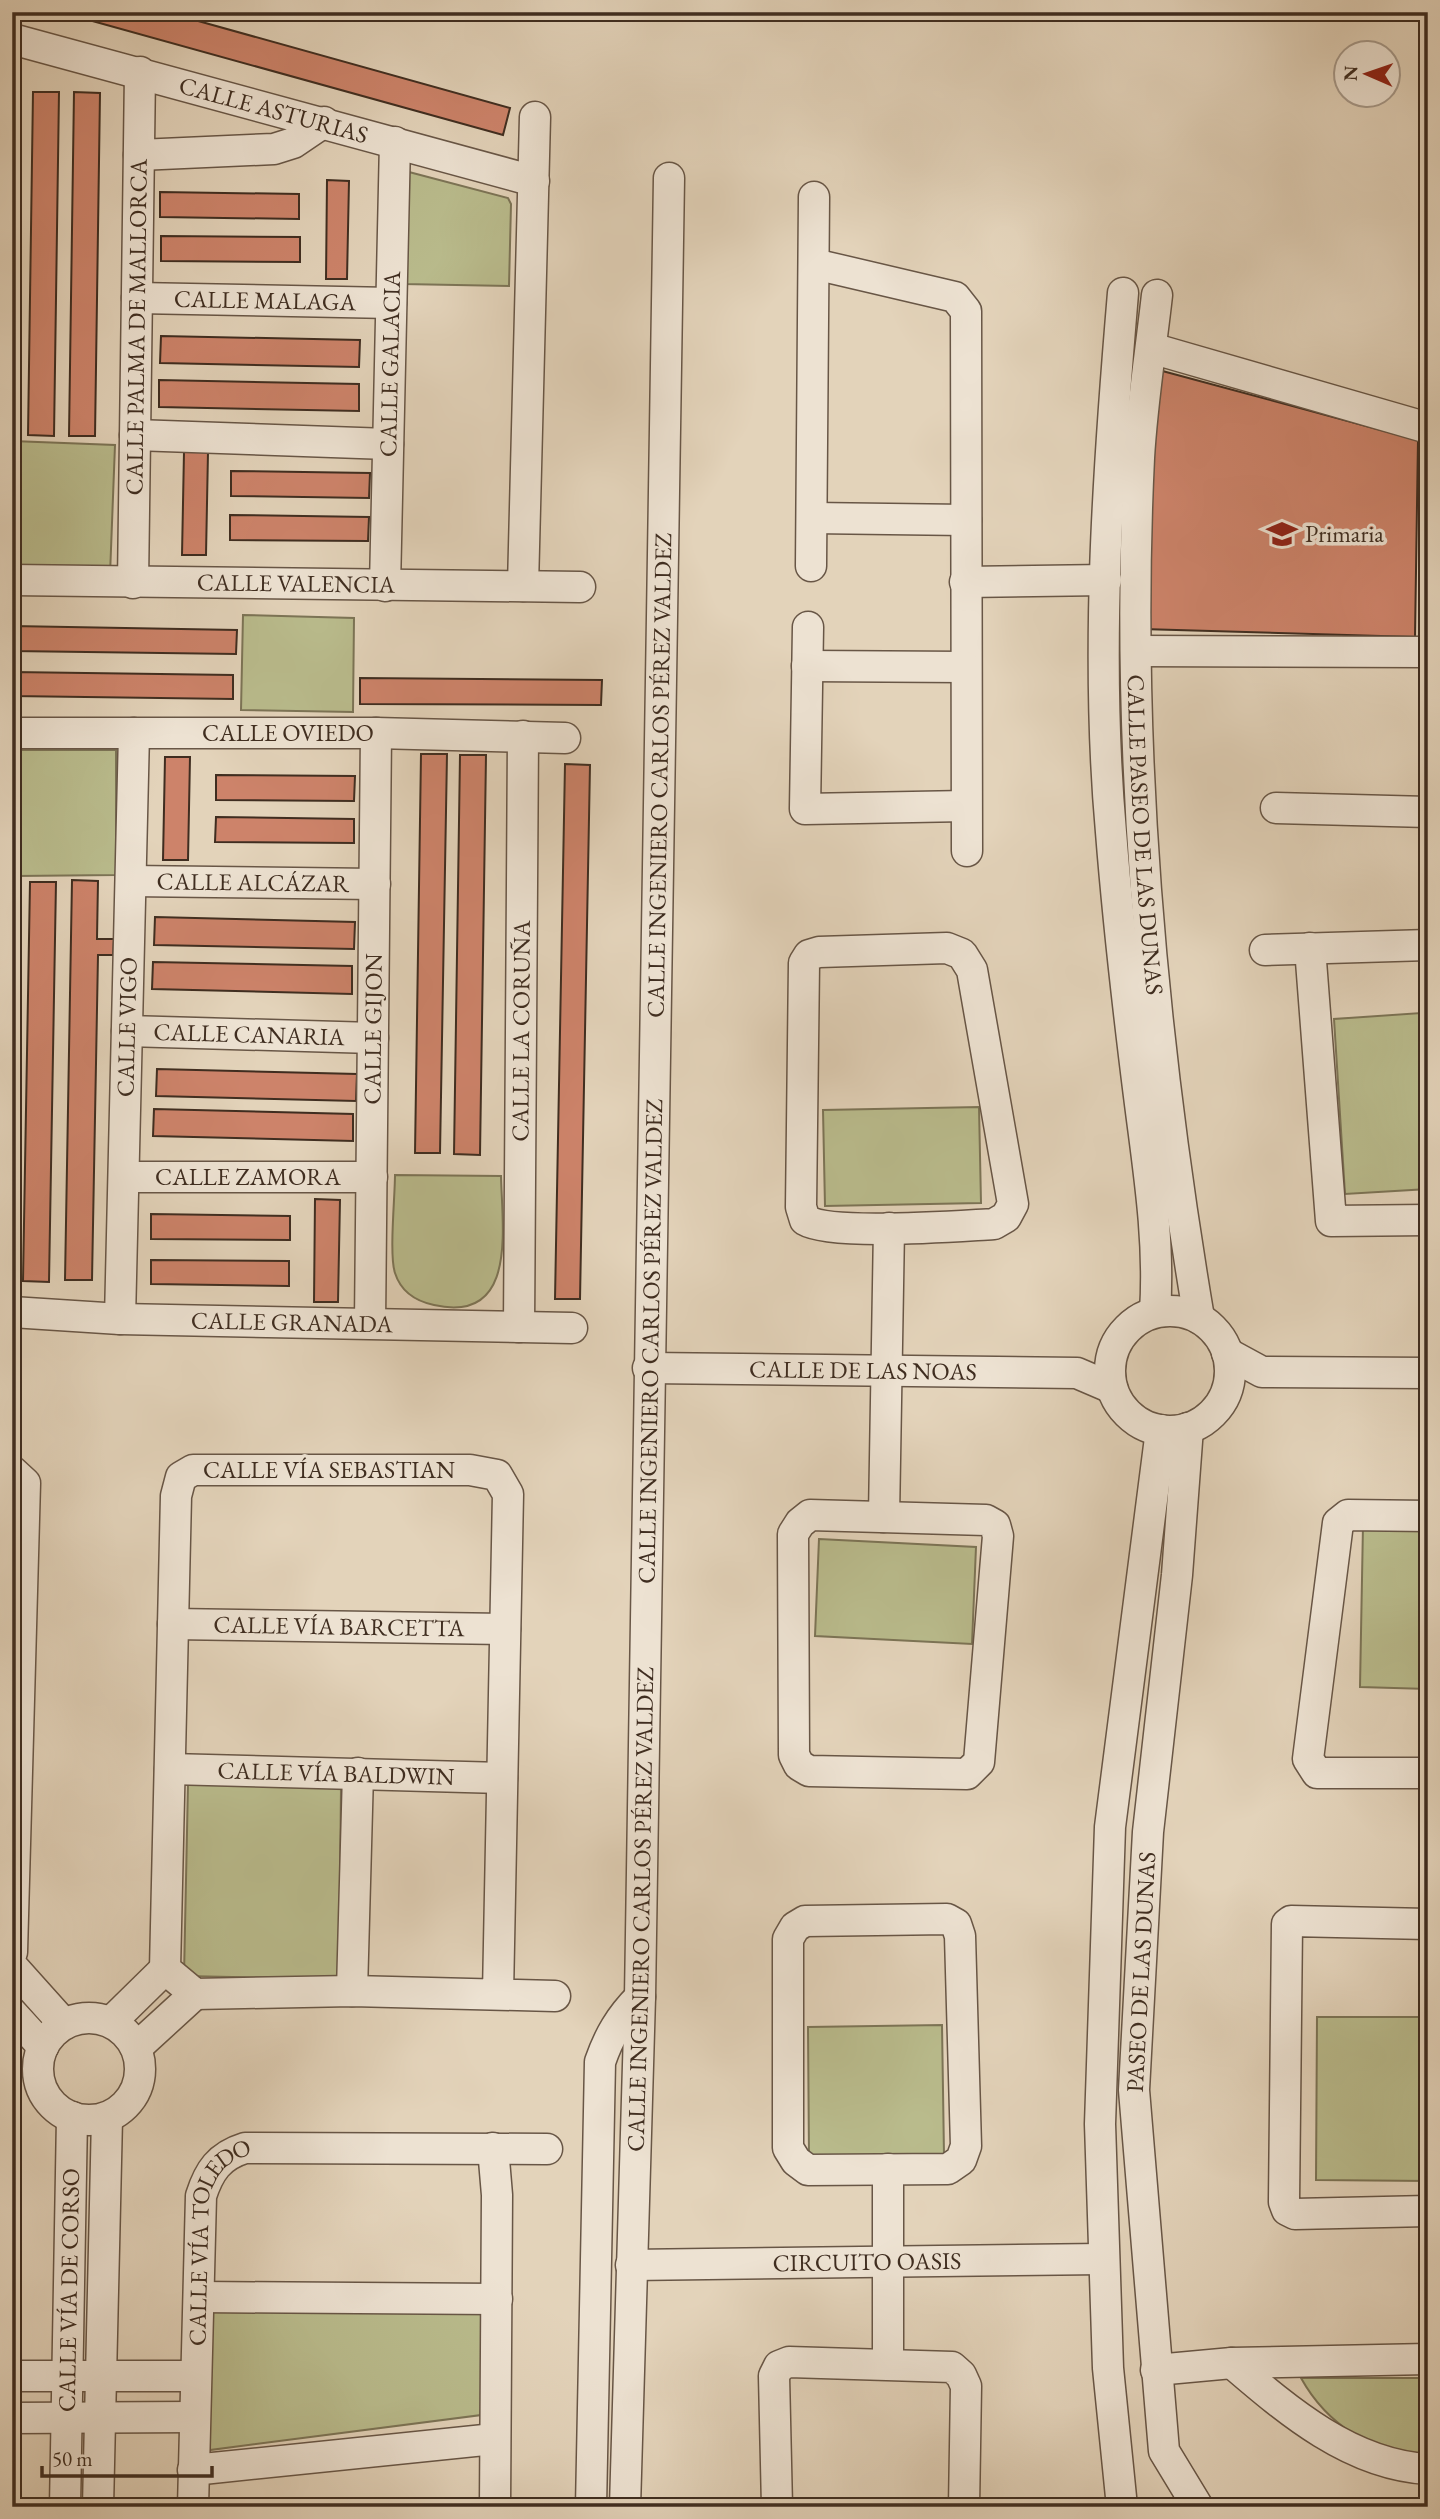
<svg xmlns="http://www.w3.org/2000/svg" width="1440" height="2519" font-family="'EB Garamond',serif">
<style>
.green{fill:#b9bb8c;stroke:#7c7456;stroke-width:2}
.building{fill:#cd836a;stroke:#3f2d20;stroke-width:2}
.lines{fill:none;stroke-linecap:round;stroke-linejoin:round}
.minor-casing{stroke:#685646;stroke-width:33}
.minor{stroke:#ede2d2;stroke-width:30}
.labels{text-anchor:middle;stroke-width:7;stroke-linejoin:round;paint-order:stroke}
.street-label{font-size:24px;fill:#3f2d20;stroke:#ede2d2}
.poi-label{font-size:24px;fill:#3f2d20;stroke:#ede2d2;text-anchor:start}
</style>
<rect width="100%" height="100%" fill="#e3d3ba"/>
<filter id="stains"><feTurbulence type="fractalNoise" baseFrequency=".00286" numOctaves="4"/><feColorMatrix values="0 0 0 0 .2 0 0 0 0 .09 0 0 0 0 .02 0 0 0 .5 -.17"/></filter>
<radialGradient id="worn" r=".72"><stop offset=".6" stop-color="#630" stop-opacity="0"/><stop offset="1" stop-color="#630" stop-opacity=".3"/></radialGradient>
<path class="green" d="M409,172L508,198L511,204L509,286L403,284Z
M12,441L115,445L110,575L12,571Z
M243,615L354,618L353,712L241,710Z
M16,750H116V875L17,876Z
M1421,1013L1428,1126V1189L1345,1194L1334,1019Z
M979,1107L981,1203L825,1206L823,1110Z
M395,1175L501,1176C502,1228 518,1324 434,1305C415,1301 401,1292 395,1273C389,1255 395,1197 395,1175Z
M1428,1521V1689L1360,1687L1363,1525Z
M819,1539L976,1547L972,1644L815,1636Z
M188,1784L341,1787L339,1979L184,1976Z
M1317,2017H1428V2181L1316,2180Z
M942,2025L944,2155L809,2157L808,2027Z
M210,2305L481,2307V2415L210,2450Z
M1301,2378H1428V2455C1374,2455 1327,2425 1301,2378Z"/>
<path class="building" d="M60,12H166L510,108L503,135Z
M33,92H59L54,436L28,435Z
M74,92L100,93L95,436H69Z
M327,180L349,181L347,279H326Z
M160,192L299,194V219L160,217Z
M161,236L300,237V262L161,261Z
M161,336L360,340L359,367L160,363Z
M1155,369L1418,440L1415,637L1142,629Z
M159,380L359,384V411L159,407Z
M184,452H208L206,555H182Z
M231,471L370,473L369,498L231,496Z
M230,515L369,517L368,541L230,540Z
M12,626L237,630L236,654L12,651Z
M12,672L233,675V699L12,696Z
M360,678L602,680L601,705L360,704Z
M421,754H447L440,1153H415Z
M460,755H486L480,1155L454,1154Z
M165,757H190L188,860H163Z
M565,764L590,765L580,1299H555Z
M216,775L355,776L354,801L216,800Z
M216,817L354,819V843L215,842Z
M72,880L98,881L97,939H114L113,955H98L92,1280H65Z
M30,882H56L49,1282L23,1281Z
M155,917L355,922L354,949L154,945Z
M153,962L352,966V994L152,989Z
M157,1069L357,1074L356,1101L156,1096Z
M154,1109L353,1114V1141L153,1136Z
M315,1199L340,1200L338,1302H314Z
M151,1214L290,1216V1240L151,1239Z
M151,1260L289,1261V1286L151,1284Z"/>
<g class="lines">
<g class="minor-casing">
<g id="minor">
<path id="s1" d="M12,39L534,181"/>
<path d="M139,155L274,149L293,143L324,122"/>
<path d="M814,264L955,297L966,311L967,851"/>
<path d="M1123,293C1108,470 1095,654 1111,832C1118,921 1128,1008 1139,1096C1148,1168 1160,1239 1155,1312"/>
<path id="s2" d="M1157,295C1151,349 1142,404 1139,458C1125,747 1151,1034 1199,1318"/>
<path id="s3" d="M137,298L391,303"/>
<path d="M1151,348L1428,428"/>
<path d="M135,435L388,444"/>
<path d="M812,518L966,520"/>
<path d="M811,566L814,197"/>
<path id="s4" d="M12,580L580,587"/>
<path d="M965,582L1106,580"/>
<path id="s5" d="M133,583L140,72"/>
<path id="s6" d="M385,586L395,142"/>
<path d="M523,586L535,117"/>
<path d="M808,627L805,809L966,806"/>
<path d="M1136,651L1428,652"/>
<path d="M807,666L965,667"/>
<path id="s7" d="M12,733H376L565,738"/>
<path d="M1276,808L1428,812"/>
<path id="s8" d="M131,881L375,884"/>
<path d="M947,948L962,954L972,970L1013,1204L1006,1217L994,1224C956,1226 832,1236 805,1220L801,1207L804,963L809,955L819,952Z"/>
<path d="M1310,948L1331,1221L1428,1220"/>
<path d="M1265,950L1428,945"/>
<path id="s9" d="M127,1031L373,1038"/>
<path id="s10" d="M124,1177H372"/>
<circle cx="1170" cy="1371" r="60"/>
<path id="s11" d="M12,1312L120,1319L572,1328"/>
<path id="s12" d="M120,1319L134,733"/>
<path id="s13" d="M370,1323L376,733"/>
<path id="s14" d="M519,1327L523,736"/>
<path d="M1227,1353L1262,1372L1428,1373"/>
<path id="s15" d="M648,1368L1077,1373L1112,1388"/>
<path d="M1188,1428L1177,1575L1148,1832L1134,2090L1164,2451L1198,2507"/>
<path d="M12,1471L25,1483L12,1952"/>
<path d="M810,1515L986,1520L995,1525L998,1536L979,1762L967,1774L809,1771L799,1765L794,1755L793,1534L800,1523Z"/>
<path d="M1428,1516L1348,1515L1338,1523L1308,1759L1317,1773H1428"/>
<path d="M884,1517L889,1228"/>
<path id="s16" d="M173,1624L505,1629"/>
<path id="s17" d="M170,1769L502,1778"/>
<path d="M947,1919L956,1924L960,1936L966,2146L961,2160L948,2169L808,2170L796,2161L788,2148V1939L795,1927L805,1921Z"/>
<path d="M1428,1924L1291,1921L1287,1924L1284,2202L1287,2210L1295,2214L1428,2211"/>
<path d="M12,1966L64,2024"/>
<path d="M352,1991L358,1773"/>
<path d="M498,1994L508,1494L497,1475L470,1470H193L181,1477L176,1496L165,1969L195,1994L352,1991L555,1996"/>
<path d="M12,2013L43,2047"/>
<circle cx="89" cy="2069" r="51"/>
<path d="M111,2022L165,1969"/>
<path d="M136,2048L195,1994"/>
<path d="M493,2148L497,2195L495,2507"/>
<path id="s18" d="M631,2265L1103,2259"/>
<path d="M199,2297L497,2299"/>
<path d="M888,2363V2169"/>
<path d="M1232,2363C1288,2411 1351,2465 1428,2469"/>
<path d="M1156,2370L1232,2363L1428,2359"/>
<path d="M12,2376H195"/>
<path d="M12,2418L194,2417"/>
<path d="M193,2470L494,2439"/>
<path id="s19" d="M65,2507L72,2117"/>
<path d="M98,2507L107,2118"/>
<path id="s20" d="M193,2507L201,2196C209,2171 219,2156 245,2148L547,2149"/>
<path d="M591,2507L600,2062C609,2036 620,2017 640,1997"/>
<path id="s21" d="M625,2507L640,1997L669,178"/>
<path d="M777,2507L774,2376L779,2366L789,2362L952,2367L961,2375L966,2386L964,2507"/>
<path d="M1122,2507L1108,2368L1100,2124L1110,1827L1161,1430"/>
</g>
</g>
<use href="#minor" class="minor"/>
</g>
<defs>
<g id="school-bare" transform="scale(2.415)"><path d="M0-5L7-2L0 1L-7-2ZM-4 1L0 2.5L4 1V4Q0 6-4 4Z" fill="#8f2418" stroke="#ede2d2" stroke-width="2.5" paint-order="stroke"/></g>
</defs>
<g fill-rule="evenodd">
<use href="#school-bare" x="1282" y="534"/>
</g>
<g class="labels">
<g class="street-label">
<text dy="8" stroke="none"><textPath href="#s1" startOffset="271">CALLE ASTURIAS</textPath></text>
<text dy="8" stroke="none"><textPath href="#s3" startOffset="128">CALLE MALAGA</textPath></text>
<text dy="8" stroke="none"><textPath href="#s5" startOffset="256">CALLE PALMA DE MALLORCA</textPath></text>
<text dy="8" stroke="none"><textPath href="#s6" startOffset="222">CALLE GALACIA</textPath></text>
<text dy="8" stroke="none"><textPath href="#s4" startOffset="284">CALLE VALENCIA</textPath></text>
<text dy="8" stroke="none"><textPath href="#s7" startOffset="276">CALLE OVIEDO</textPath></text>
<text dy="8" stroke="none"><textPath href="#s21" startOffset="1732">CALLE INGENIERO CARLOS PÉREZ VALDEZ</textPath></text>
<text dy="8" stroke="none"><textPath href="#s2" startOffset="541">CALLE PASEO DE LAS DUNAS</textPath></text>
<text dy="8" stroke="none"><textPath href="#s8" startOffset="122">CALLE ALCÁZAR</textPath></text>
<text dy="8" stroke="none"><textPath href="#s12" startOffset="292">CALLE VIGO</textPath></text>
<text dy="8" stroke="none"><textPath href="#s13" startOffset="294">CALLE GIJON</textPath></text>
<text dy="8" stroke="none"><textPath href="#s14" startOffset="296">CALLE LA CORUÑA</textPath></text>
<text dy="8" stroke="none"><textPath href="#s9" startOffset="122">CALLE CANARIA</textPath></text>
<text dy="8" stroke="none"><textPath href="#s10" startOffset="124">CALLE ZAMORA</textPath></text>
<text dy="8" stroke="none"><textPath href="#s11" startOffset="280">CALLE GRANADA</textPath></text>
<text dy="8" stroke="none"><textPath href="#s21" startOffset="1166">CALLE INGENIERO CARLOS PÉREZ VALDEZ</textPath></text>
<text dy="8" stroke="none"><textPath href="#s15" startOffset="215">CALLE DE LAS NOAS</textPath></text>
<text x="329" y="1478">CALLE VÍA SEBASTIAN</text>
<text dy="8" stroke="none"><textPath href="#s16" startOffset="166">CALLE VÍA BARCETTA</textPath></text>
<text dy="8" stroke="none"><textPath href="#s17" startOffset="166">CALLE VÍA BALDWIN</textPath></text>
<text dy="8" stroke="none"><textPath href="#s21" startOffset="598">CALLE INGENIERO CARLOS PÉREZ VALDEZ</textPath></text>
<text transform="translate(1141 1972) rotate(-87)" y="8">PASEO DE LAS DUNAS</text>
<text dy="8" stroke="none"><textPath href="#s20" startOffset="273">CALLE VÍA TOLEDO</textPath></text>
<text dy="8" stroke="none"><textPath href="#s18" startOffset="236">CIRCUITO OASIS</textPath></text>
<text dy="8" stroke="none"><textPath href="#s19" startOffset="217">CALLE VÍA DE CORSO</textPath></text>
</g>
<g class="poi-label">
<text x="1305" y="542">Primaria</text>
</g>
</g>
<rect width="1440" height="2519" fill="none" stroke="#e3d3ba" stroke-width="42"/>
<rect x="14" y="14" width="1412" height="2491" fill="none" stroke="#3f2d20" stroke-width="3.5"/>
<rect x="21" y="21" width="1398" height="2477" fill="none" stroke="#3f2d20" stroke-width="2"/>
<g transform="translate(1367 74) rotate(272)"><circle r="33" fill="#ede2d2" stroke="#a79a8b" stroke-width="2"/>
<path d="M0-5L12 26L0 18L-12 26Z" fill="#8f2418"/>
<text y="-10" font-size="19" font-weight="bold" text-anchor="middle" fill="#3f2d20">N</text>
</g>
<path d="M42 2466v10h170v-10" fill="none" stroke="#3f2d20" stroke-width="3.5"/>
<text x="52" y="2466" font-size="21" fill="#3f2d20" stroke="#ede2d2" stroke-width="5" paint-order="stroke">50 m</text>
<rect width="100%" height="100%" filter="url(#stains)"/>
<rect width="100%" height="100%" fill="url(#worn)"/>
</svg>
